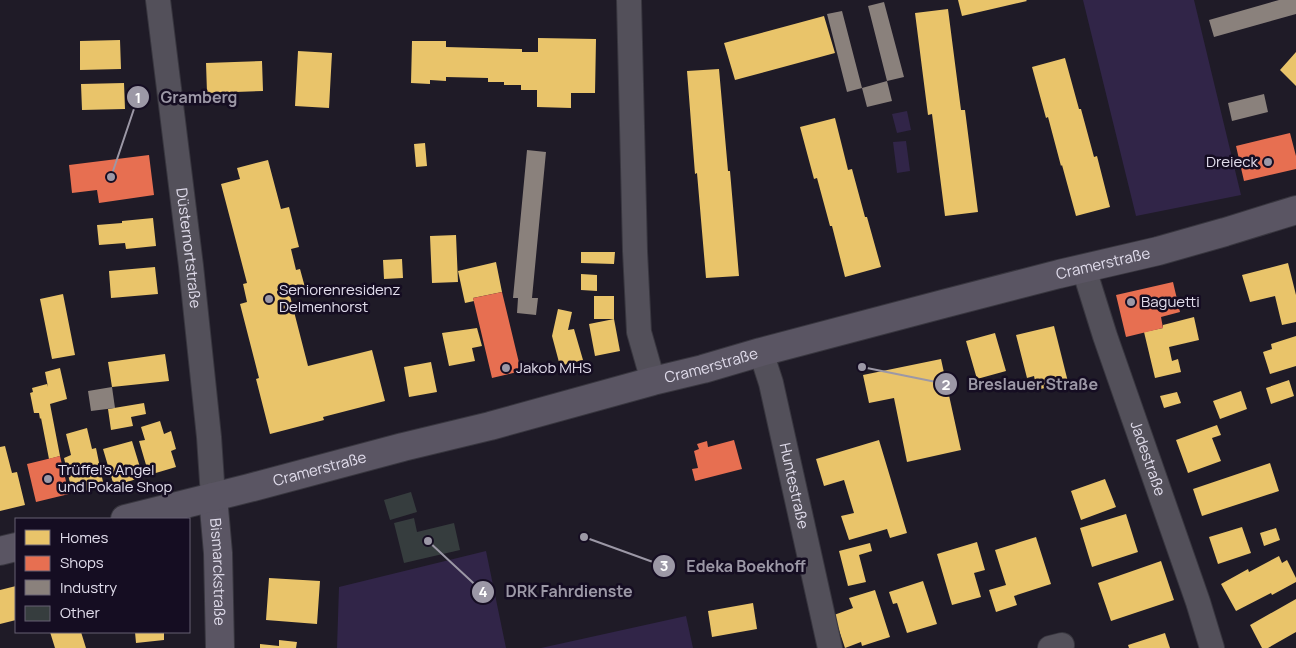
<svg xmlns="http://www.w3.org/2000/svg" width="1296" height="648" font-family="Manrope,sans-serif">
<style>
.green{fill:#312548}
.homes{fill:#e9c46a}
.shops{fill:#e76f51}
.industry{fill:#8a817c}
.building{fill:#363d3e}
.lines{fill:none;stroke-linecap:round;stroke-linejoin:round}
.minor-casing{stroke:#38363f;stroke-width:26}
.major-casing{stroke:#38363f;stroke-width:30}
.minor{stroke:#53505a;stroke-width:24}
.major{stroke:#5a5563;stroke-width:28}
.poi-dot{fill:#9c98a6;stroke:#150d22;stroke-width:2}
.labels{text-anchor:middle;stroke-width:5;stroke-linejoin:round;paint-order:stroke}
.poi-label{font-size:15px;fill:#e0dceb;stroke:#150d22;text-anchor:start}
.street-label{font-size:15px;fill:#e0dceb;stroke:#150d22}
.leader{fill:none;stroke:#9c98a6;stroke-width:2}
.callout-dot{fill:#9c98a6;stroke:#150d22;stroke-width:2}
.mark-label{font-size:15px;text-anchor:middle;font-weight:bold;fill:#fff}
.callout-label{font-size:16px;text-anchor:middle;font-weight:bold;fill:#9c98a6;stroke:#150d22;stroke-width:5;stroke-linejoin:round;paint-order:stroke}
</style>
<rect width="100%" height="100%" fill="#1f1b27"/>
<path class="green" d="M1083,0H1194L1241,195L1136,216Z
M907,111L911,130L897,133L892,114Z
M906,141L910,171L897,173L893,142Z
M486,551L506,648H337L339,587Z
M686,616L693,648H541Z"/>
<path class="homes" d="M958,0H1026L1027,1L962,16Z
M948,9L961,110H965L978,212L945,216L932,114L928,115L915,13Z
M824,16L835,53L735,80L724,43Z
M538,38L596,39L595,93H571V108L537,107V90H521V85H504V82H488V78L446,77V81L430,80V84L411,83L412,41H446V47L522,49V52H538Z
M120,40L121,69L80,70V41Z
M298,51L332,53L329,108L295,106Z
M1296,52V86L1280,70Z
M1065,58L1079,109H1081L1094,157L1097,156L1110,207L1076,216L1062,165L1061,166L1048,117L1046,118L1032,67Z
M262,61L263,91L207,93L206,63Z
M719,69L728,171H730L739,276L706,278L697,173L695,174L687,71Z
M124,83L125,109L82,110L81,84Z
M835,118L848,170L852,169L865,217H867L881,267L845,277L832,226H830L817,178L814,179L800,127Z
M425,143L427,166L416,167L414,144Z
M268,160L281,209L289,207L299,247L291,249L296,270L300,269L306,291L290,296L308,366L372,350L385,401L323,417L324,420L270,434L256,379L259,378L240,304L247,302L243,284L247,283L221,184L240,179L237,168Z
M153,218L156,246L126,249L125,243L99,245L97,225L122,223V221Z
M456,235L458,282L432,283L430,236Z
M581,252H615L614,264L581,263Z
M402,259L403,278L384,279L383,260Z
M496,262L502,292L473,298L474,301L465,303L458,271Z
M1288,263L1296,295V322L1282,325L1275,296L1250,302L1242,275Z
M155,267L158,294L111,298L109,271Z
M581,274L597,275V291L581,290Z
M63,294L75,355L52,359L40,299Z
M594,296H614V319H594Z
M558,309L572,312L568,330L574,329L583,360L560,366L552,336Z
M1194,317L1199,340L1169,347L1172,361L1178,359L1181,372L1155,378L1144,332L1163,328V325Z
M614,319L620,351L595,356L589,324Z
M1054,326L1068,382L1037,390L1034,376L1027,378L1016,335Z
M477,328L482,346L472,348L475,361L449,366L442,333Z
M995,333L1006,371L977,379L966,341Z
M1296,336V366L1270,374L1263,352L1272,349L1271,344Z
M165,354L169,381L112,387L108,362Z
M941,359L961,450L907,462L894,398L869,403L863,375Z
M431,362L437,392L409,397L404,367Z
M60,368L67,399L50,404L60,456L49,459L41,418L40,419L39,413H34L30,393L33,392L32,388L47,384L48,387L45,372Z
M1289,380L1294,396L1271,404L1266,388Z
M1241,391L1247,409L1220,419L1213,401Z
M1177,392L1181,403L1164,408L1160,396Z
M144,403L146,414L131,417L133,426L111,430L108,409Z
M160,421L164,434L171,431L176,449L171,451L176,467L149,475L139,441L145,440L141,427Z
M1217,425L1221,435L1212,438L1221,461L1188,473L1176,440Z
M87,428L92,449L96,448L103,482L90,485L91,489L79,493L76,485L71,487L64,458L71,455L66,434Z
M879,440L907,533L890,538L887,529L849,540L841,516L854,513L844,480L824,486L816,459Z
M132,441L143,477L114,486L103,449Z
M5,446L12,473L17,472L25,505L0,511V447Z
M1270,463L1279,491L1202,516L1193,489Z
M1105,479L1116,507L1081,520L1071,491Z
M1126,514L1138,552L1092,567L1080,528Z
M1242,527L1251,553L1218,564L1209,537Z
M1276,528L1280,540L1264,546L1260,533Z
M1036,537L1051,584L1014,596L1017,605L996,612L989,590L1006,585L995,550Z
M977,542L985,570L974,573L981,597L952,605L937,554Z
M870,543L872,551L859,555L866,582L848,586L839,551Z
M1279,556L1282,563L1287,560L1296,578V582L1272,595L1271,593L1236,611L1221,584L1248,569L1249,572Z
M1161,561L1174,600L1111,621L1098,583Z
M269,578L320,581L317,624L266,620Z
M923,581L937,624L907,633L897,603L893,604L889,592Z
M16,586V620L0,624V590Z
M875,590L890,637L862,646L861,642L845,648L834,615L853,608L849,598Z
M1296,599V632L1268,648H1262L1250,625Z
M753,603L757,629L712,637L708,611Z
M50,632H81L86,648H55Z
M135,632H164V640L136,643Z
M1165,633L1170,648H1129L1128,645Z
M279,640L297,642L296,648H260V644L279,646Z"/>
<path class="shops" d="M1290,133L1296,156V169L1244,181L1236,146Z
M149,155L154,195L99,203L97,190L72,193L69,165Z
M1173,282L1180,312L1161,317L1163,328L1126,337L1116,295Z
M502,292L521,371L492,378L473,298Z
M734,440L742,469L695,481L692,469L698,468L694,451L699,449L697,444L707,441L708,447Z
M60,456L69,494L36,502L27,464Z"/>
<path class="industry" d="M1279,0H1296V14L1214,37L1209,20Z
M884,2L904,77L887,81L892,101L867,107L862,88L887,81L868,6Z
M842,11L862,88L847,92L827,14Z
M1264,94L1268,112L1232,121L1228,103Z
M527,150L546,152L532,298H538L536,315L517,313L518,298H513Z
M112,387L115,408L91,411L88,391Z"/>
<path class="building" d="M411,492L417,512L390,520L384,500Z
M414,518L417,532L454,523L460,550L404,563L394,523Z"/>
<g class="lines">
<g class="minor-casing">
<g id="minor">
<path id="s1" d="M158,0L191,266L209,437L213,497"/>
<path d="M629,0L635,251L639,332L653,381"/>
<path id="s2" d="M1084,269L1105,336L1198,602L1212,648"/>
<path id="s3" d="M761,352L771,383L830,648"/>
<path d="M1050,648L1062,645"/>
</g>
</g>
<g class="major-casing">
<g id="major">
<path id="s4" d="M213,497L218,553L220,648"/>
<path id="s5" d="M125,519L249,488L403,447L490,426L653,381L703,369L761,352L943,304L1059,274L1158,251L1225,232L1296,210"/>
<path d="M0,551L16,547"/>
</g>
</g>
<use href="#minor" class="minor"/>
<use href="#major" class="major"/>
</g>
<g class="poi-dot">
<circle cx="1268" cy="162" r="5"/>
<circle cx="269" cy="299" r="5"/>
<circle cx="1131" cy="302" r="5"/>
<circle cx="506" cy="368" r="5"/>
<circle cx="48" cy="479" r="5"/>
</g>
<g class="labels">
<g class="poi-label">
<text x="1258" y="167" text-anchor="end">Dreieck</text>
<text x="279" y="295">Seniorenresidenz<tspan x="279" dy="17">Delmenhorst</tspan></text>
<text x="1141" y="307">Baguetti</text>
<text x="516" y="373">Jakob MHS</text>
<text x="58" y="475">Trüffel's Angel<tspan x="58" dy="17">und Pokale Shop</tspan></text>
</g>
<g class="street-label">
<text dy="5" stroke="none"><textPath href="#s1" startOffset="250">Düsternortstraße</textPath></text>
<text dy="5" stroke="none"><textPath href="#s5" startOffset="1011">Cramerstraße</textPath></text>
<text dy="5" stroke="none"><textPath href="#s5" startOffset="606">Cramerstraße</textPath></text>
<text dy="5" stroke="none"><textPath href="#s2" startOffset="200">Jadestraße</textPath></text>
<text dy="5" stroke="none"><textPath href="#s5" startOffset="201">Cramerstraße</textPath></text>
<text dy="5" stroke="none"><textPath href="#s3" startOffset="138">Huntestraße</textPath></text>
<text dy="5" stroke="none"><textPath href="#s4" startOffset="75">Bismarckstraße</textPath></text>
</g>
</g>
<path class="leader" d="M111 177L138 97M862 367L946 384M584 537L664 566M428 541L483 592"/>
<g class="callout-dot">
<circle cx="111" cy="177" r="5"/>
<circle cx="862" cy="367" r="5"/>
<circle cx="584" cy="537" r="5"/>
<circle cx="428" cy="541" r="5"/>
<circle cx="138" cy="97" r="12"/>
<circle cx="946" cy="384" r="12"/>
<circle cx="664" cy="566" r="12"/>
<circle cx="483" cy="592" r="12"/>
</g>
<g class="mark-label">
<text x="138" y="103">1</text>
<text x="946" y="390">2</text>
<text x="664" y="571">3</text>
<text x="483" y="597">4</text>
</g>
<g class="callout-label">
<text x="199" y="103">Gramberg</text>
<text x="1033" y="390">Breslauer Straße</text>
<text x="746" y="572">Edeka Boekhoff</text>
<text x="569" y="597">DRK Fahrdienste</text>
</g>
<rect x="15" y="518" width="175" height="115" fill="#150d22" stroke="#666072"/>
<rect x="25" y="530" width="25" height="15" fill="#e9c46a" stroke="#666072"/>
<text x="60" y="543" font-size="15" fill="#e0dceb">Homes</text>
<rect x="25" y="556" width="25" height="15" fill="#e76f51" stroke="#666072"/>
<text x="60" y="568" font-size="15" fill="#e0dceb">Shops</text>
<rect x="25" y="580" width="25" height="15" fill="#8a817c" stroke="#666072"/>
<text x="60" y="593" font-size="15" fill="#e0dceb">Industry</text>
<rect x="25" y="606" width="25" height="15" fill="#363d3e" stroke="#666072"/>
<text x="60" y="618" font-size="15" fill="#e0dceb">Other</text>
</svg>
